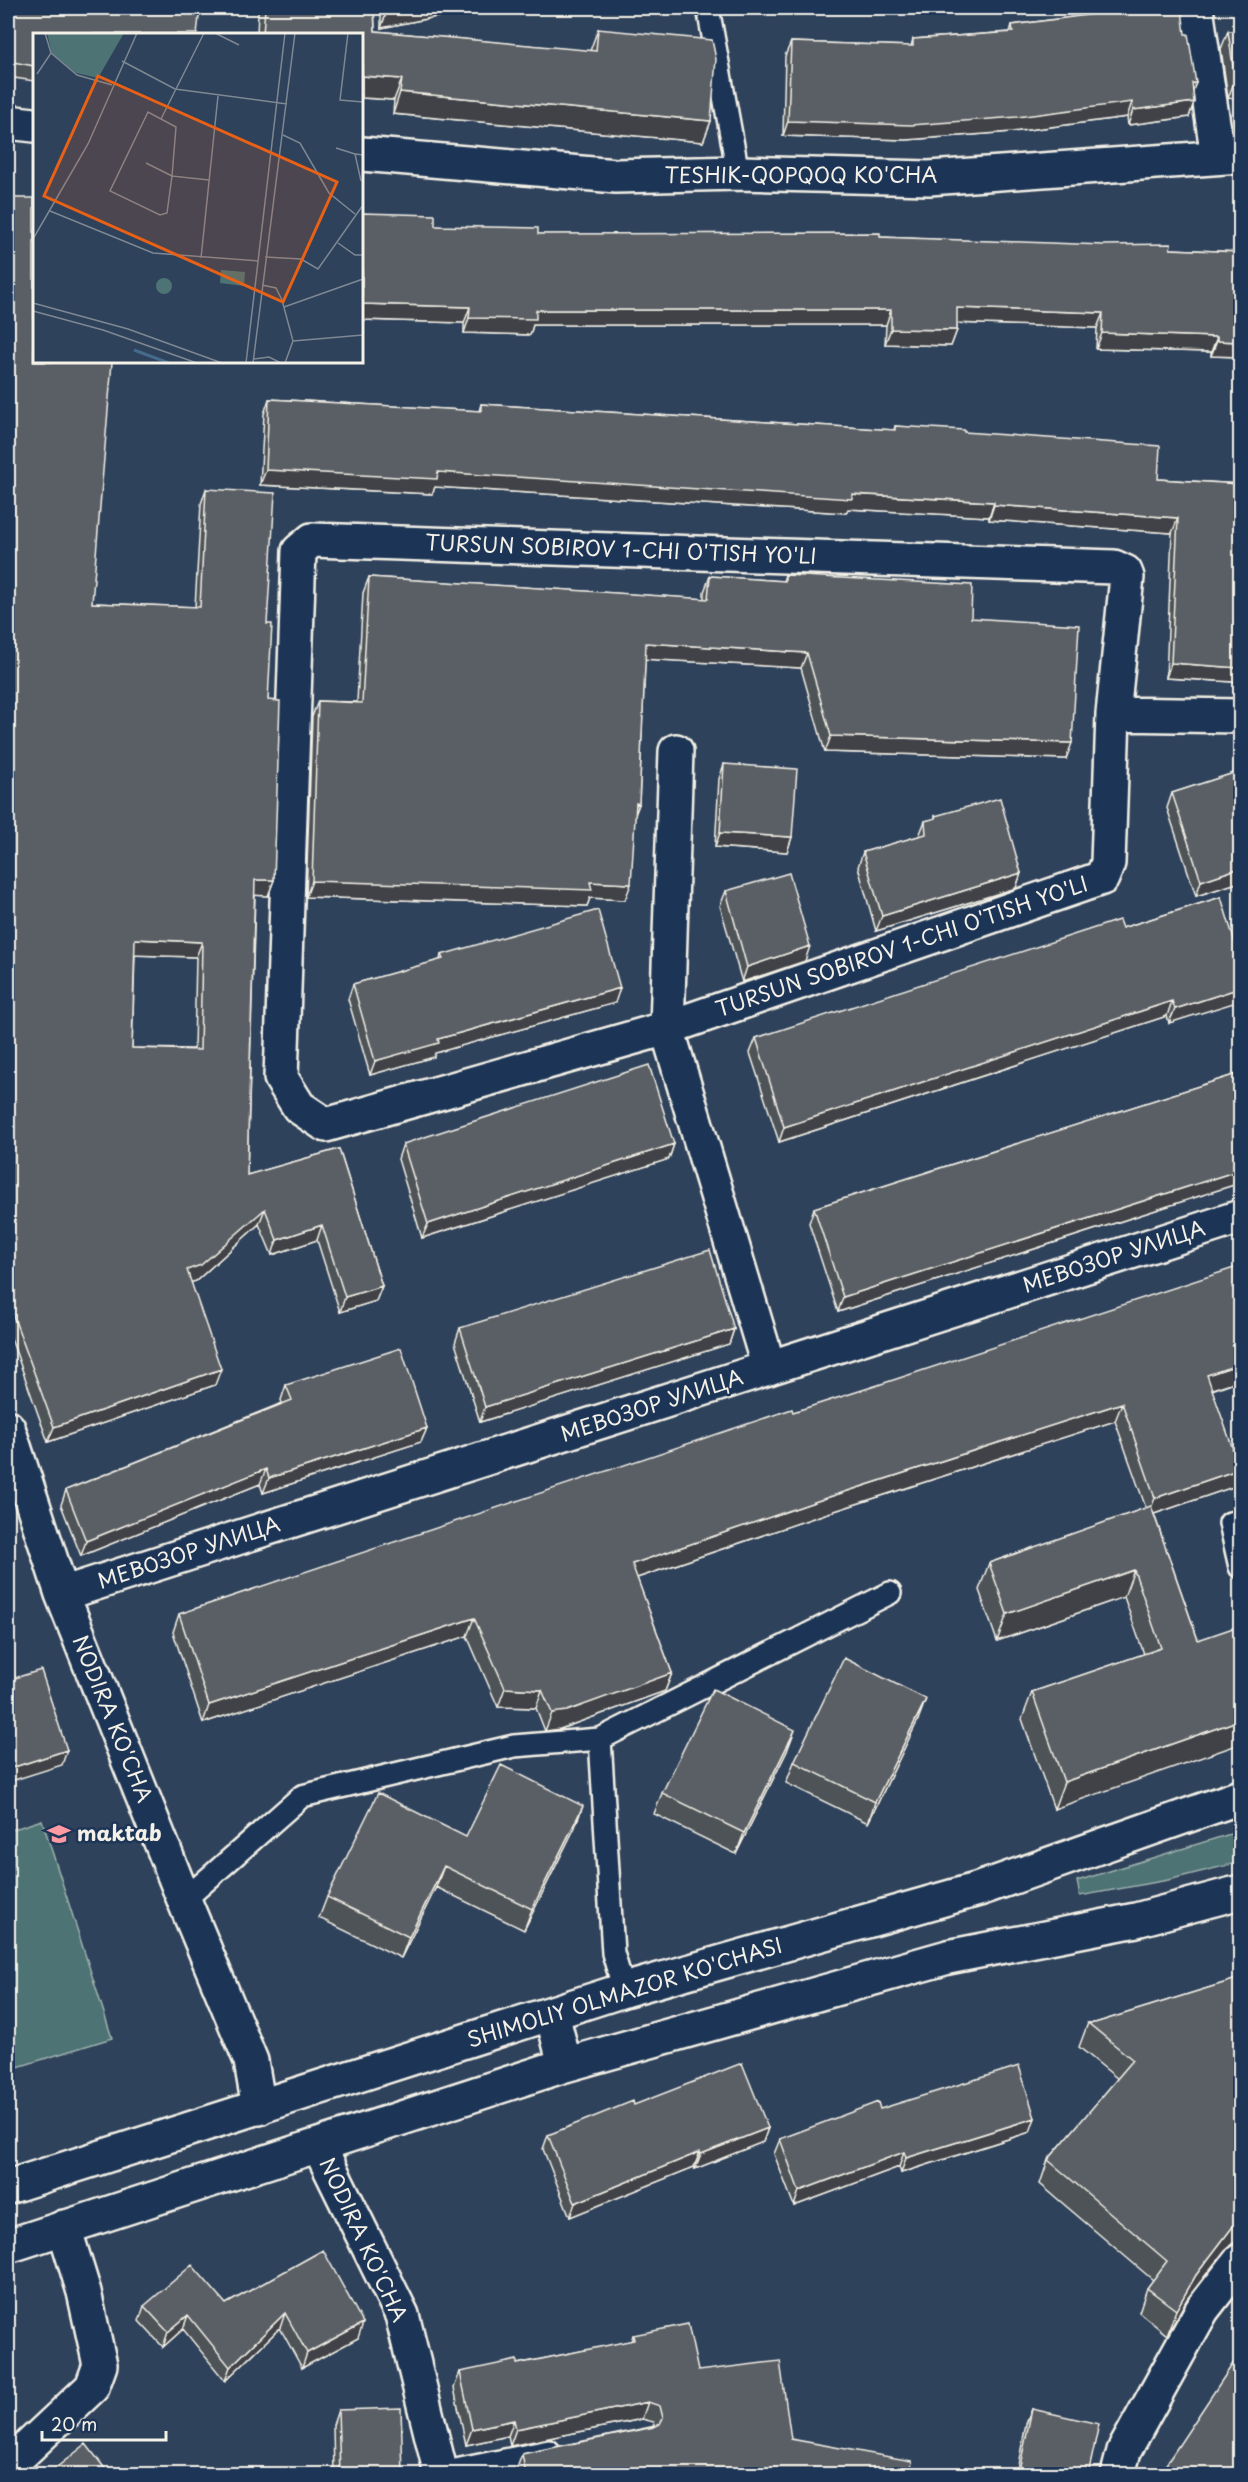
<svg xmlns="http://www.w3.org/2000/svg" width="1248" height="2482" font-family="'Playpen Sans',sans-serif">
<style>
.green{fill:#4d7375;stroke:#a0b2ae;stroke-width:1.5}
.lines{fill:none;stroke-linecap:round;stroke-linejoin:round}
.service-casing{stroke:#f4f1e8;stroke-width:26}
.minor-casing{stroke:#f4f1e8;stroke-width:38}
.secondary-casing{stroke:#f4f1e8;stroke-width:38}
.service{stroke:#1d3557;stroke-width:21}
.minor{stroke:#1d3557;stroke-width:33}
.secondary{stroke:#1d3557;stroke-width:33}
.wall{fill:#4d5257;stroke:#f4f1e8;stroke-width:1.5;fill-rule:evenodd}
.shaded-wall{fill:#3f4247;stroke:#f4f1e8;stroke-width:1.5}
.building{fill:#5a5f65;stroke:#f4f1e8;stroke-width:1.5;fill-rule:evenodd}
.labels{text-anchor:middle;stroke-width:5;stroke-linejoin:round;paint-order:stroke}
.street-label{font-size:21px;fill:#f4f1e8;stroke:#1d3557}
.poi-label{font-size:21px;font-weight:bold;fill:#f4f1e8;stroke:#1d3557;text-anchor:start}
.inset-river{fill:none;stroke:#446a8c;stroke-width:3}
.inset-road{fill:none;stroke:#7e8893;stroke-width:1.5}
.view{fill:#e96117;fill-opacity:0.15;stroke:#e96117;stroke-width:3}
.inset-edge{fill:none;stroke:#f4f1e8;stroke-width:3}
</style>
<rect width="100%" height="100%" fill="#2f425b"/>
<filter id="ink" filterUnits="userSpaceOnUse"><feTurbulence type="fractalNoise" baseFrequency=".0167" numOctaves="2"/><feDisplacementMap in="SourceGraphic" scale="12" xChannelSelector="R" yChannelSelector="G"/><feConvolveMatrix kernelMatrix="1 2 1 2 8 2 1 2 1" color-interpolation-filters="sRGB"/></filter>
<g filter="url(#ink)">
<path class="green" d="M42,1820L112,2038L8,2070V1831Z
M1240,1831V1862L1168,1880L1080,1896L1077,1881Z"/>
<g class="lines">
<g class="service-casing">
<path id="service" d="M708,8L738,173
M1240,1521L1230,1523L1240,1567
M184,1900L302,1796L514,1746L600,1739
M624,1990L613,1953L600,1739L890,1593
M441,2473L549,2451"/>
</g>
<g class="minor-casing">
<path id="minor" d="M1196,8L1218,157
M8,122L34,125
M362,154L616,176L738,173L929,178L1240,156
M1113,714L1240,716
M676,751L667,1028L1102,878L1108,863L1113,714L1127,577L1125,572L1114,567L312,540L299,551L281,1078L299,1107L326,1125L667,1028L769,1368
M8,1428L62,1594L184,1900L251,2061L259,2108
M62,1594L1240,1217
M319,2146L402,2315L441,2474
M8,2466L92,2387L100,2365L84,2292L64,2227
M1118,2474L1124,2451L1202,2310L1240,2261"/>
</g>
<g class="secondary-casing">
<path id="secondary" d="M552,2014L565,2065
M8,2187L624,1990L979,1889L1240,1797
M8,2246L565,2065L948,1957L1136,1920L1240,1892"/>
</g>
<use href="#service" class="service"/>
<use href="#minor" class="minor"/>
<use href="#secondary" class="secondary"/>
</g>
<path class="wall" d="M8,8L117,13L118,8H200L34,34V81L8,77Z
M260,8H374L375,31L590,51L598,29L711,121L703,142L393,114L394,100L362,98V34H257L258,13Z
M381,8H481L381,28Z
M1095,8H1158V13L1193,91L1194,102L1189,117L1128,125L1127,117L1012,132L906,140L783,136L785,56L791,42L911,46L913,39L1010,32L1012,25L1096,14Z
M1228,31L1240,99L1228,98L1221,49Z
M8,198L92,603L195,607L201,504L206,489L267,624L268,700L274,880L268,896L255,895L247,1175L339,1149L382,1286L376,1301L340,1312L317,1240L272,1255L259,1224L196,1281L191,1282L215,1385L48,1442L8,1330ZM135,955L196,957L194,1049L132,1048Z
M362,213L435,226L538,234L880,237L1240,252V357L1211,356V352L1096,349L1097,328L957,323V330L951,346L885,344L886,325H533L530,335L464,333V323L362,320Z
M269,399L479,411L481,404L894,430L895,426L964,432L1158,479L1240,484V668L1234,682L1166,678L1172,533L989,520V517L848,509L846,513L435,487L432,494L260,485L264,414Z
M785,575L971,618L1066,759L825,752L801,668L645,659L639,804L635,815L625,900L590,898L587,906L306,897L312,717L318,701L357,702L363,593L369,577L704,599V592L710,576L783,581Z
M724,764L792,837L787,852L715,847L719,779Z
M1240,771V882L1196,896L1167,808L1172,793Z
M935,816L1021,873L1016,888L876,931L858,867L863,852L919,836L925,821L935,819Z
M726,891L805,961L742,982L720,906Z
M1221,897L1169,1023L1167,1016L779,1142L750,1053L756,1038L1122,928Z
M441,955L615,1003L435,1053L434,1057L370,1075L348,999L353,984L440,960Z
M1240,1073V1183L838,1312L809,1223L814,1208Z
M403,1144H674L669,1159L422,1238L398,1159Z
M460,1328L734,1329L729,1344L480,1422L455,1343Z
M1240,1380L1212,1390L1233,1487L1154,1514L1198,1640L1054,1809L1022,1719L1032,1692L1144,1654L1124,1597L997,1641L979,1590L989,1563L1146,1508L1115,1421L822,1515L637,1578L672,1673L665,1691L560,1729L545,1731L536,1708L498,1707L467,1636L203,1723L173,1632L179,1614L793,1412Z
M286,1385L427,1428L421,1442L263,1493L260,1484L81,1556L61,1505L66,1490L282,1403L281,1400Z
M918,1720L868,1823L786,1783L794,1762Z
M787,1751L736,1854L654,1814L662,1793Z
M575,1827L524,1930L436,1887L401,1958L319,1918L327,1897L466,1837Z
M1240,1978L1233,2243L1225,2250L1187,2299L1167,2335L1139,2312L1147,2288L1153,2280L1040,2184L1048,2160L1118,2079L1079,2047L1088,2023H1095Z
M634,2105L768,2128L763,2142L695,2169L694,2167L570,2217L543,2149L548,2135Z
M880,2109L1030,2132L901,2173L899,2167L794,2206L774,2154L780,2139Z
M323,2250L358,2338L302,2368L280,2328L225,2381L183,2329L163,2347L139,2321L144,2306L226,2304Z
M633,2335L698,2371L791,2439L910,2475H517L516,2471L522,2454L655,2426L654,2422L642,2419L510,2446L508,2436L466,2445L454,2388L460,2372L517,2364L631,2341Z
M1032,2409L1088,2475H1016L1026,2424Z
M338,2410L403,2475H334L333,2425Z"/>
<path class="shaded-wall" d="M388,8H481L381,28Z
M362,76L402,79L394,100L362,98Z
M1235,80L1240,81V99L1228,98Z
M1192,83H1196L1190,98Z
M400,92L711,121L703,142L393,114Z
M1132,102L1127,117L1012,132L906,140L783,136L788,121Z
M1194,102L1189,117L1128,125L1133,110Z
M8,289H14L8,304Z
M362,304L470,307L464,323L362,320Z
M957,308L1103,313L1097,328L952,323Z
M536,310H891L886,325H533L530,335L464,333L469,318Z
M891,329L957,330L951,346L885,344Z
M1102,333L1217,337L1211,352L1096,349Z
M1217,341L1240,342V357L1211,356Z
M266,470L438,472L994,502L989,517L848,509L846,513L435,487L432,494L260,485Z
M994,505L1178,518L1172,533L989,520Z
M646,643L807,653L801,668L640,659Z
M1171,663L1240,668L1234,682L1166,678Z
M831,736L1072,743L1066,759L825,752Z
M636,803L639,804L633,819Z
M720,833L792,837L787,852L715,847Z
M1240,868V882L1196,896L1201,881Z
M1021,873L1016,888L876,931L882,916Z
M255,880H274L268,896L250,895Z
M312,881L590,882L631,884L625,900L590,898L587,906L306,897Z
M135,939L202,942L196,957L129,955Z
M810,946L805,961L742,982L747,967Z
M620,988L615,1003L435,1053L434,1057L370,1075L375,1061L438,1039Z
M1240,988V1001L1169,1023L1175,1009Z
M1172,1001L1167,1016L779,1142L784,1127Z
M674,1144L669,1159L422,1238L428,1224Z
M1240,1170V1183L838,1312L843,1297Z
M265,1209L259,1224L196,1281L182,1285L187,1270Z
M322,1225L317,1240L272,1255L277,1240Z
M382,1286L376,1301L340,1312L345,1297Z
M13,1315L8,1330V1323L10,1316Z
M734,1329L729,1344L480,1422L485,1407Z
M1240,1364V1380L1200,1393L1207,1375Z
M221,1369L215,1385L48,1442L54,1427Z
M1122,1403L1115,1421L822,1515L625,1582L632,1564L829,1497Z
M427,1428L421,1442L263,1493L269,1478Z
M266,1469L260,1484L81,1556L86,1541Z
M1240,1469L1233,1487L1148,1516L1155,1498Z
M1134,1570L1124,1597L997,1641L1007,1614Z
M13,1587L8,1602V1589Z
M474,1618L467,1636L203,1723L209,1705Z
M672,1673L665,1691L560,1729L545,1731L552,1713Z
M505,1688L542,1690L536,1708L498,1707Z
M926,1699L918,1720L868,1823L875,1802Z
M1240,1720V1744L1054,1809L1064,1782Z
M795,1730L787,1751L736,1854L744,1833Z
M67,1750L62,1765L8,1782V1769Z
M583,1806L575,1827L524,1930L532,1909Z
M444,1866L436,1887L401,1958L409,1937Z
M1035,2118L1030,2132L901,2173L906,2158Z
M768,2128L763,2142L695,2169L701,2154Z
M700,2152L694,2167L570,2217L575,2203Z
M904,2152L899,2167L794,2206L799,2191Z
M1240,2221V2243H1233L1225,2250L1187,2299L1167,2335L1176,2310L1196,2275L1234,2225Z
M285,2313L280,2328L225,2381L230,2367Z
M188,2315L183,2329L163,2347L168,2332Z
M363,2323L358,2338L302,2368L307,2353Z
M648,2402L642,2419L510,2446L516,2429Z
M514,2420L508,2436L466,2445L472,2429Z"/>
<path class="building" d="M8,8H76L121,14V8H200L197,34H34V66L8,61Z
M265,8H374L375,31L596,51L598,29L712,40L716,59L711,121L400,92L402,79L362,76V34H263Z
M1102,8H1158V13L1182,10L1185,34H1188L1196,83H1192L1194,102L1133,110L1132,102L1017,117L911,125L788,121L791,42L913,46V39L1013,32L1012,25L1102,13Z
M1228,31H1240V81L1235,80Z
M8,198H34V362H112L92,603L200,607L206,489L275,493L267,624H272L268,700L280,701L274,880H255L247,1175L339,1149L382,1286L345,1297L322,1225L277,1240L265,1209L201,1265L187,1270L221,1369L54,1427L13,1315L10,1316L8,1308V351L14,289H8ZM135,939L202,942L200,1050L132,1048Z
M362,213L435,215V226L538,228V234L880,233V237L1104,245L1171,244L1170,249L1240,252V342L1217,341V337L1102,333L1103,313L957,308V330L891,329V310H536V319L469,318L470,307L362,304Z
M269,399L481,411V404L895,430V426L964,430V432L1160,446L1158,479L1240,484V668L1171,663L1178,518L994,505V502L852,494V499L438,472L437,479L266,470Z
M785,575L972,585L971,618L1079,625L1072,743L831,736L807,653L646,643L639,804L636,803L631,884L590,882L592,890L312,881L318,701L362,703L369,577L708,599L710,576L785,581Z
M724,764L797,769L792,837L720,833Z
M1240,771V868L1201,881L1172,793Z
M1000,798L1021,873L882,916L863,852L926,834L925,821L936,818L935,816Z
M789,873L810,946L747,967L726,891Z
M1221,897L1240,959V988L1175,1009L1172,1001L784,1127L756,1038L1119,920L1122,928Z
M598,910L620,988L438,1039L439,1043L375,1061L353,984L443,959L441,955Z
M649,1065L674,1144L428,1224L403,1144Z
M1240,1073V1170L843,1297L814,1208Z
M710,1250L734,1329L485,1407L460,1328Z
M1240,1266V1364L1207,1375L1240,1469L1155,1498L1122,1403L829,1497L632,1564L672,1673L567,1711L552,1713L542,1690L505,1688L474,1618L209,1705L179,1614L792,1409L793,1412L875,1386Z
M401,1348L427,1428L269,1478L266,1469L86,1541L66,1490L292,1400L286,1385Z
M1151,1506L1198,1640L1233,1628L1240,1648V1720L1064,1782L1032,1692L1161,1648L1134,1570L1007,1614L989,1563Z
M8,1571L13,1587L8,1589Z
M8,1654L15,1678L41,1670L67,1750L8,1769Z
M844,1658L926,1699L875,1802L794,1762Z
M713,1689L795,1730L744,1833L662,1793Z
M501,1765L583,1806L532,1909L444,1866L409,1937L327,1897L378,1793L466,1837Z
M1240,1978V2221L1234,2225L1196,2275L1176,2310L1147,2288L1167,2261L1048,2160L1133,2060L1088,2023H1095Z
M742,2063L768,2128L701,2154L700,2152L575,2203L548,2135L633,2101L634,2105Z
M1019,2066L1035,2118L906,2158L904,2152L799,2191L780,2139L878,2102L880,2109Z
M323,2250L363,2323L307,2353L285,2313L230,2367L188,2315L168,2332L144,2306L192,2265L226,2304Z
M688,2324L698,2371L780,2361L791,2439L912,2461L910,2475H526L522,2454L654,2427L660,2424L663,2418L660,2406L648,2402L516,2429L514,2420L472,2429L460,2372L517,2360V2364L634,2340L633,2335Z
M1240,2353V2475H1159Z
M401,2408L403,2475H340L338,2410Z
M1032,2409L1099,2424L1088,2475H1037L1019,2470Z
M86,2444L110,2475H47Z"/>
</g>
<defs>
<g id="school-bare" transform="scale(1.8)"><path d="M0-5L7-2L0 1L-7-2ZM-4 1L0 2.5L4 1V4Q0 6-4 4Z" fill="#ff9aa2" stroke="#1d3557" stroke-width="2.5" paint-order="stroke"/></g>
</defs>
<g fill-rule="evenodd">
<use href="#school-bare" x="59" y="1834"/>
</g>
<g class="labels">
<g class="street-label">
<text x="801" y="183">TESHIK-QOPQOQ KO'CHA</text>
<text transform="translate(621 550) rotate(2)" y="7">TURSUN SOBIROV 1-CHI O'TISH YO'LI</text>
<text transform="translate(902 947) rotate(-19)" y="7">TURSUN SOBIROV 1-CHI O'TISH YO'LI</text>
<text transform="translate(1114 1257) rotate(-18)" y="7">МЕВОЗОР УЛИЦА</text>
<text transform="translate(652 1406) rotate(-18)" y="7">МЕВОЗОР УЛИЦА</text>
<text transform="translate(189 1553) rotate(-18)" y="7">МЕВОЗОР УЛИЦА</text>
<text transform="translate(112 1719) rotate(68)" y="7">NODIRA KO'CHA</text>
<text transform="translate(625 1993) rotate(-17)" y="7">SHIMOLIY OLMAZOR KO'CHASI</text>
<text transform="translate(363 2240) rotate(65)" y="7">NODIRA KO'CHA</text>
</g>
<g class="poi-label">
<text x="77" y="1841">maktab</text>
</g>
</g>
<g transform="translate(33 33)">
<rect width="330" height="330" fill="#2f425b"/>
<path d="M14,0H91L65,45L43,40L19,21ZM188,237L212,239L211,253L187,250ZM123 253a8 8 0 1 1 16 0a8 8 0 1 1-16 0Z" fill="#4d7375"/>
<path class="inset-river" d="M101,317L136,330"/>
<path class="inset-road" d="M12,0L18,20M182,0L206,12M315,0L307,67L330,69M89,28L142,56L254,71M4,41L18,20L44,42L79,52M128,86L171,0M250,102L267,110L296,160L322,181M303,115L322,121M113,130L139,143L143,94L115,79L77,158L127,182L134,180L139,143L176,147M328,148L322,121L330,122M17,178L120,220L225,228M0,206L55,111L104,0M305,210L322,222H330M232,224L268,226L285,236L330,172M168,225L185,63M229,252L243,255L249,267L260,308L252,330M0,270L95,296L189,330M251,274L330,246M0,278L70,297L164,330M260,308L330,302M221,326L236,324L248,330M213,330L252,0M220,330L262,0"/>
<path class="view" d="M65,43L304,149L250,269L11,163Z"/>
<rect width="330" height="330" class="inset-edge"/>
</g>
<rect width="1248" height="2482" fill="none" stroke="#1d3557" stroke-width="30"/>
<rect x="15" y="15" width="1218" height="2452" fill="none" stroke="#f4f1e8" stroke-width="2" filter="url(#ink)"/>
<path d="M42 2431v9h124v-9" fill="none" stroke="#f4f1e8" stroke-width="3"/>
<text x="51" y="2431" font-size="18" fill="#f4f1e8" stroke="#1d3557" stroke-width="4.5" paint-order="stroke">20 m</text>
</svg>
